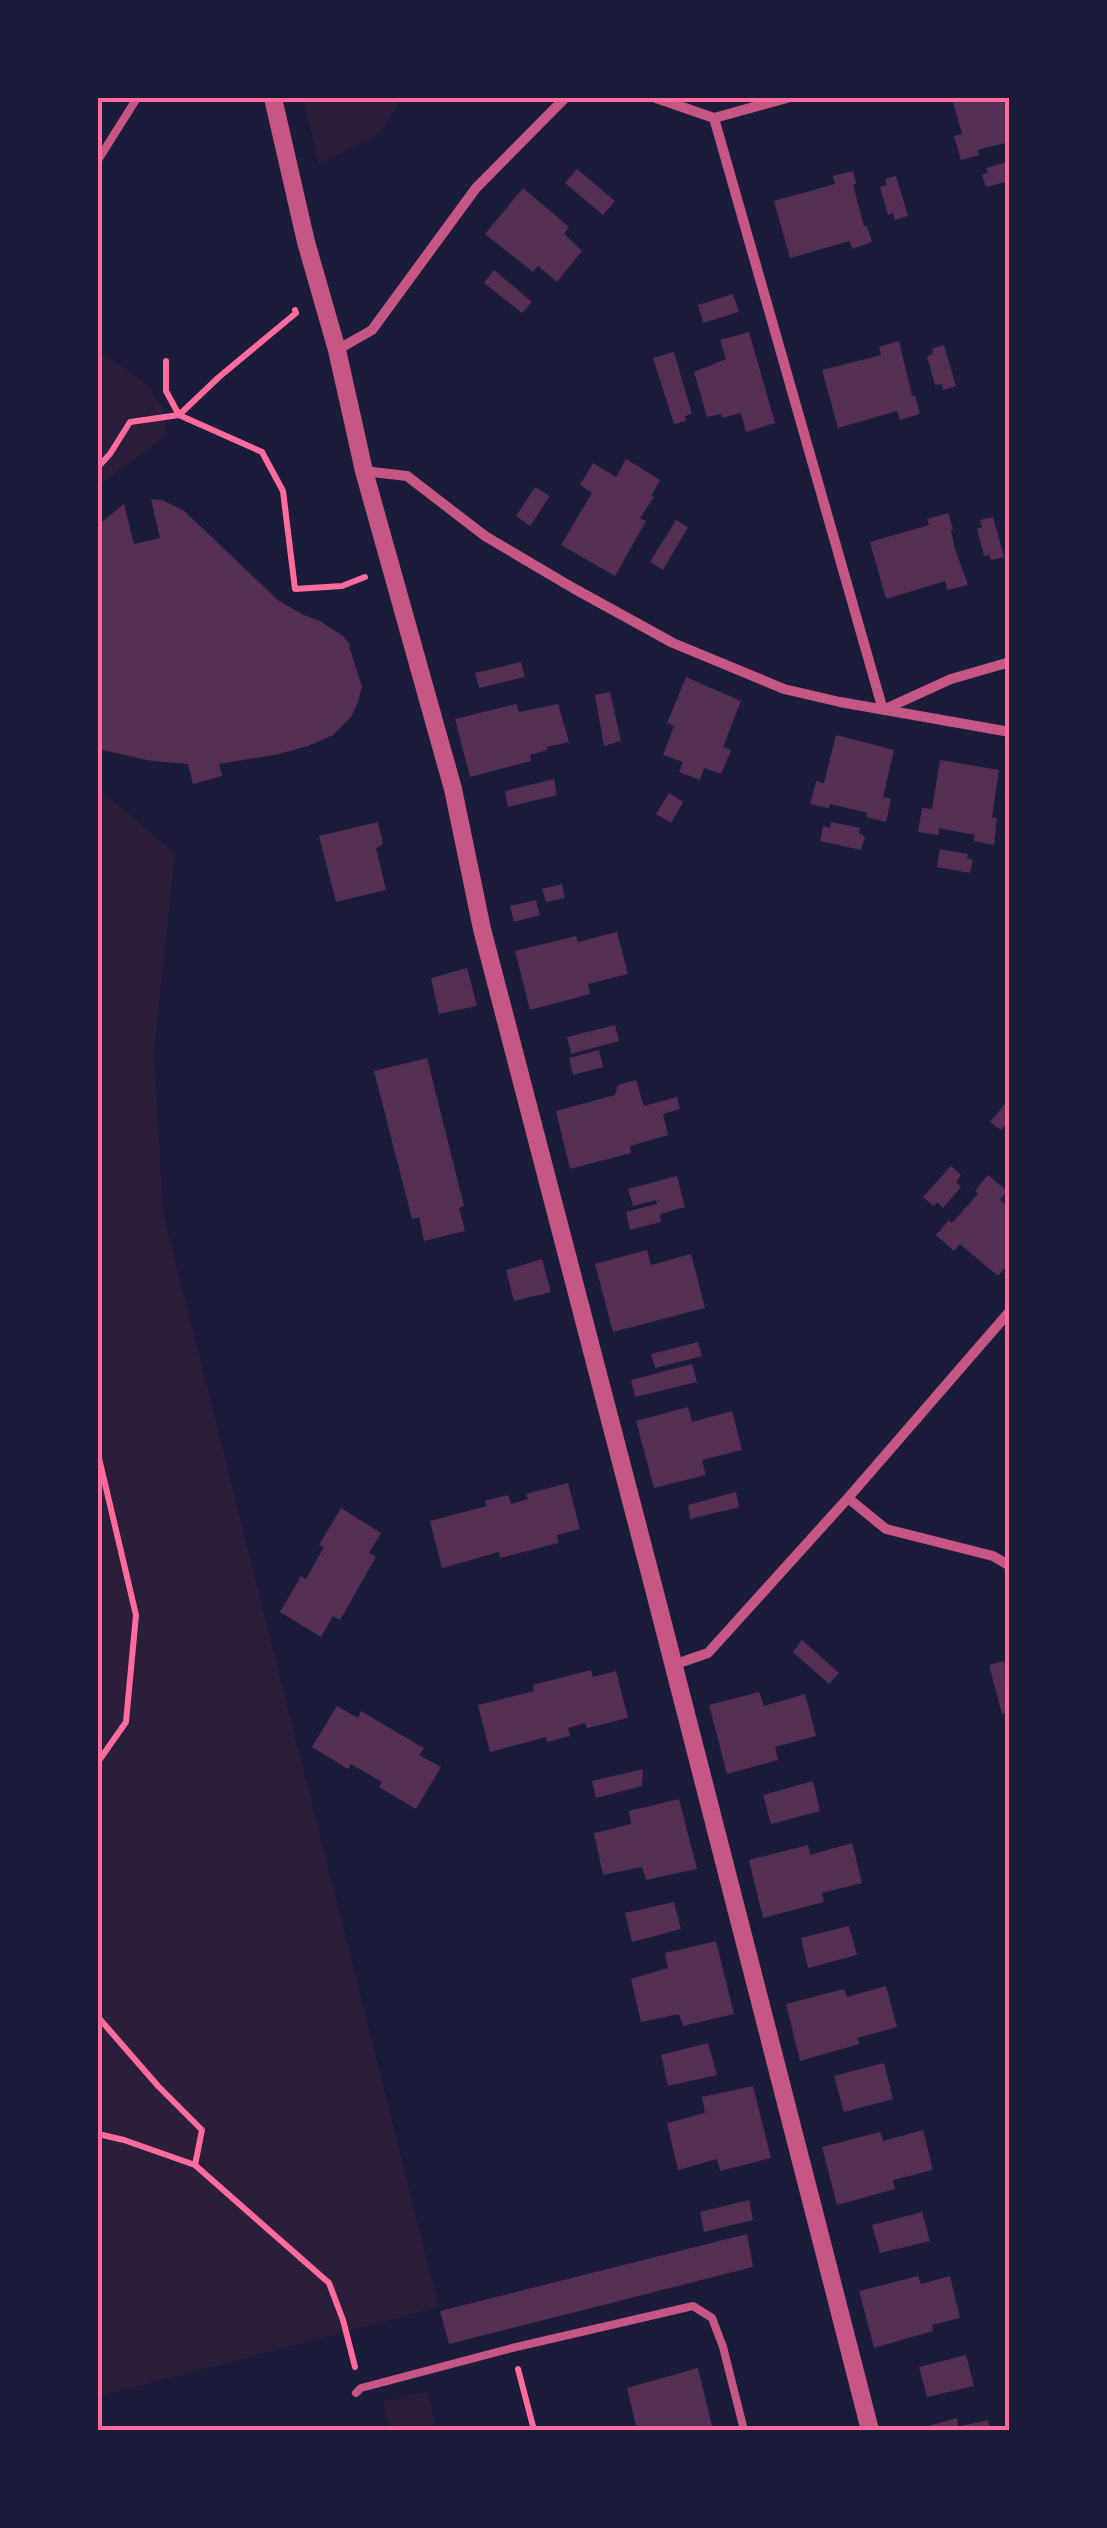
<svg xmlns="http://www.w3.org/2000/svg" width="1107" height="2528" font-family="Signika,sans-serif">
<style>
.green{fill:#2a1e3b}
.building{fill:#542f53}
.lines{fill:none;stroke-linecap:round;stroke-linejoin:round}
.path{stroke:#ff6b9d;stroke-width:6}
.service{stroke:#c65784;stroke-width:8}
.minor{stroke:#c65784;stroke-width:10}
.tertiary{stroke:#c65784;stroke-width:18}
.neatline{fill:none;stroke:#ff6b9d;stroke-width:4}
</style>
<rect width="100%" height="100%" fill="#1b1b3a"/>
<path class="green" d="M303,98H402L381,132L319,165Z
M98,350L146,384L164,409L166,436L98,486Z
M98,788L175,853L154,1053L163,1212L439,2307L98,2397Z
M428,2391L437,2430H390L383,2402Z"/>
<path class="building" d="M952,98H1010V142L977,150L979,155L961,160L954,136L962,134Z
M1010,161V181L986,187L982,175L988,173L986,168Z
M577,169L615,201L603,215L565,183Z
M853,171L856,183L853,185L864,226H867L872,242L852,249L850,241L790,258L774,201L835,184L833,176Z
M896,176L908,216L895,220L893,213L888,215L880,187L887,185L885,179Z
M523,188L569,227L564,234L582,251L557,282L538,266L533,272L485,234Z
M494,270L532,302L522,313L484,283Z
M733,294L739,312L703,323L698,305Z
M749,332L775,423L746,432L741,413L722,418L721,414L707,417L694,372L726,359L720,340Z
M899,341L912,396H915L920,414L900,420L897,411L838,428L822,370L881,355L879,347Z
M944,345L956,386L943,390L942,384L935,385L927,356L933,354L932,349Z
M674,352L692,414L685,416L686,421L674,424L653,358Z
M626,459L660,480L651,496L654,497L640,518L646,521L615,576L561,545L592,493L580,485L593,463L616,477Z
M535,487L550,496L530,526L516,516Z
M151,499L162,500L183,510L279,601L304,615L320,621L343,636L351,646H349L362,687L357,705L351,717L333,735L308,746L279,754L219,764L222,776L193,784L188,764L152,761L98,749V525L124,504L134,544L160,538Z
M948,513L953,529L951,530L955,549L968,585L947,590L945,581L886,599L870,542L929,525L927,519Z
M993,517L1004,557L991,560L989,555L984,556L977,529L982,527L980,520Z
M676,520L688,527L663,570L650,562Z
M521,662L525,677L479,688L475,673Z
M686,677L741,701L723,747L731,750L721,774L704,768L700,780L679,772L683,762L663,755L674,726L667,723Z
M610,692L621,741L604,746L595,695Z
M516,704L519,712L558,704L569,742L547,747V750L530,755L531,761L470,777L455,719Z
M836,735L894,750L883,797L891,799L886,822L866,817L867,813L830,804L829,808L810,804L816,781L824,783Z
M940,760L999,770L992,817L997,818L994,845L974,841L975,835L939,828L938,835L918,832L922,808L932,809Z
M554,779L557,795L508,807L505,791Z
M669,793L683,802L671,823L656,814Z
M378,822L383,844L376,848L386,890L336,902L319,836Z
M831,822L860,828L859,834L865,836L861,850L820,841L823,826L830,828Z
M940,849L968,854L967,858L973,860L970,873L937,867Z
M562,884L565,898L546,902L542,889Z
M536,900L540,915L514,922L510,906Z
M617,932L628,974L588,984L590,994L530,1010L515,951L576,936L578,942Z
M467,968L477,1006L439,1014L431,978Z
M615,1025L619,1041L571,1054L567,1037Z
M599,1050L603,1067L573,1075L569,1058Z
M427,1058L464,1206L459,1208L465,1231L424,1241L419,1217L412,1219L374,1071Z
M636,1080L644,1106L677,1097L680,1109L663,1114L668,1135L630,1146L631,1153L570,1169L556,1111L615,1095L618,1085Z
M1010,1098V1130L1004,1126L1001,1130L990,1122Z
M951,1166L961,1175L956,1182L961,1187L943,1208L937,1202L934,1206L923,1197Z
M988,1175L1007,1191L1000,1200L1010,1208V1262L998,1276L960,1244L954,1251L936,1235L949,1220L952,1223L978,1194L975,1191Z
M677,1176L685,1207L660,1214L661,1222L630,1230L626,1212L657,1204L656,1200L633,1206L628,1189Z
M647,1250L651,1265L691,1254L705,1308L613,1332L595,1264Z
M542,1259L551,1292L514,1301L506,1270Z
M698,1342L702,1356L655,1368L651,1354Z
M692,1364L697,1382L635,1397L631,1380Z
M688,1407L692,1422L732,1411L742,1450L702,1460L706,1475L654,1488L636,1421Z
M568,1483L580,1529L557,1535L558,1543L500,1558L499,1552L442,1568L430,1521L487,1506L485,1501L508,1495L511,1504L528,1499L526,1494Z
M736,1492L739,1507L690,1519L688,1505Z
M341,1508L381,1533L369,1553L376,1557L340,1620L333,1616L321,1637L280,1612L301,1576L306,1579L324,1547L319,1545Z
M802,1640L839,1673L829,1684L793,1652Z
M1004,1661L1010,1682V1712L1002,1714L989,1665Z
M591,1670L593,1677L616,1671L628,1718L587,1728L585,1723L568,1728L570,1736L547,1742L546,1737L490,1752L478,1705L534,1691L533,1685Z
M759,1692L764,1706L805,1694L816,1736L775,1747L778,1760L727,1774L709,1705Z
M337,1706L358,1718L361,1711L376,1720L424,1748L419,1755L441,1767L416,1809L379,1787L382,1782L351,1764L348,1769L312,1747Z
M643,1769L642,1786L596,1798L592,1781Z
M813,1781L820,1811L771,1824L763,1795Z
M679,1799L697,1869L646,1880L642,1867L603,1875L594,1833L631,1824L629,1811Z
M852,1843L862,1883L822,1893L824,1902L763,1918L749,1860L808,1845L810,1855Z
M674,1902L681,1929L632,1942L625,1913Z
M849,1926L857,1955L808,1968L801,1938Z
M716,1941L734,2014L683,2026L679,2014L641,2022L631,1979L668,1968L665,1953Z
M886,1986L897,2027L857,2038L859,2044L800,2061L786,2004L844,1989L847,1997Z
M708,2043L717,2075L668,2086L661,2055Z
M884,2063L893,2099L844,2112L834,2076Z
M753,2086L771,2158L720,2171L717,2159L678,2170L667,2123L705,2113L702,2097Z
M923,2130L933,2170L893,2180L895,2189L837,2205L822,2147L880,2132L883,2141Z
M749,2200L753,2220L704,2232L700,2212Z
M922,2212L930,2241L880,2253L872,2225Z
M747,2234L753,2267L449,2344L440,2311Z
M918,2276L921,2284L950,2276L960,2318L932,2325L933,2331L874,2348L859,2291Z
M966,2355L974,2386L927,2397L919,2367Z
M698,2368L713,2430H637L627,2388Z
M957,2418L958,2427L988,2420L990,2430H914Z"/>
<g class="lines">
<path class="path" d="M166,361V391L179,415L262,452L283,491L295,589L342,586L365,577
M98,467L110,454L130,422L179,415L219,377L296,313L295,310
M98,1454L136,1615L126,1722L98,1762
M98,2017L158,2086L202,2130L195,2165
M98,2134L124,2140L195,2165L329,2283L343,2320L355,2367
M518,2369L534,2430"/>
<path class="service" d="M98,160L137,98
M356,2393L361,2388L512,2348L693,2306L712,2318L723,2347L744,2430"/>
<path class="minor" d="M656,98L714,118
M714,118L883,710L951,679L1010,662
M714,118L787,98
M337,350L372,330L476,188L565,98
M364,471L407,476L485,536L573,588L673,643L784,689L840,702L1010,732
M848,1498L886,1529L993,1556L1010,1566
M673,1665L708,1653L848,1498L1010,1311"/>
<path class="tertiary" d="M273,98L306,242L337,350L364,471L453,789L482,929L653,1585L870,2430"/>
</g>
<rect width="1107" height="2528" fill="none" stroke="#1b1b3a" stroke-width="200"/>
<rect x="100" y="100" width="907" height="2328" class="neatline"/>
</svg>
